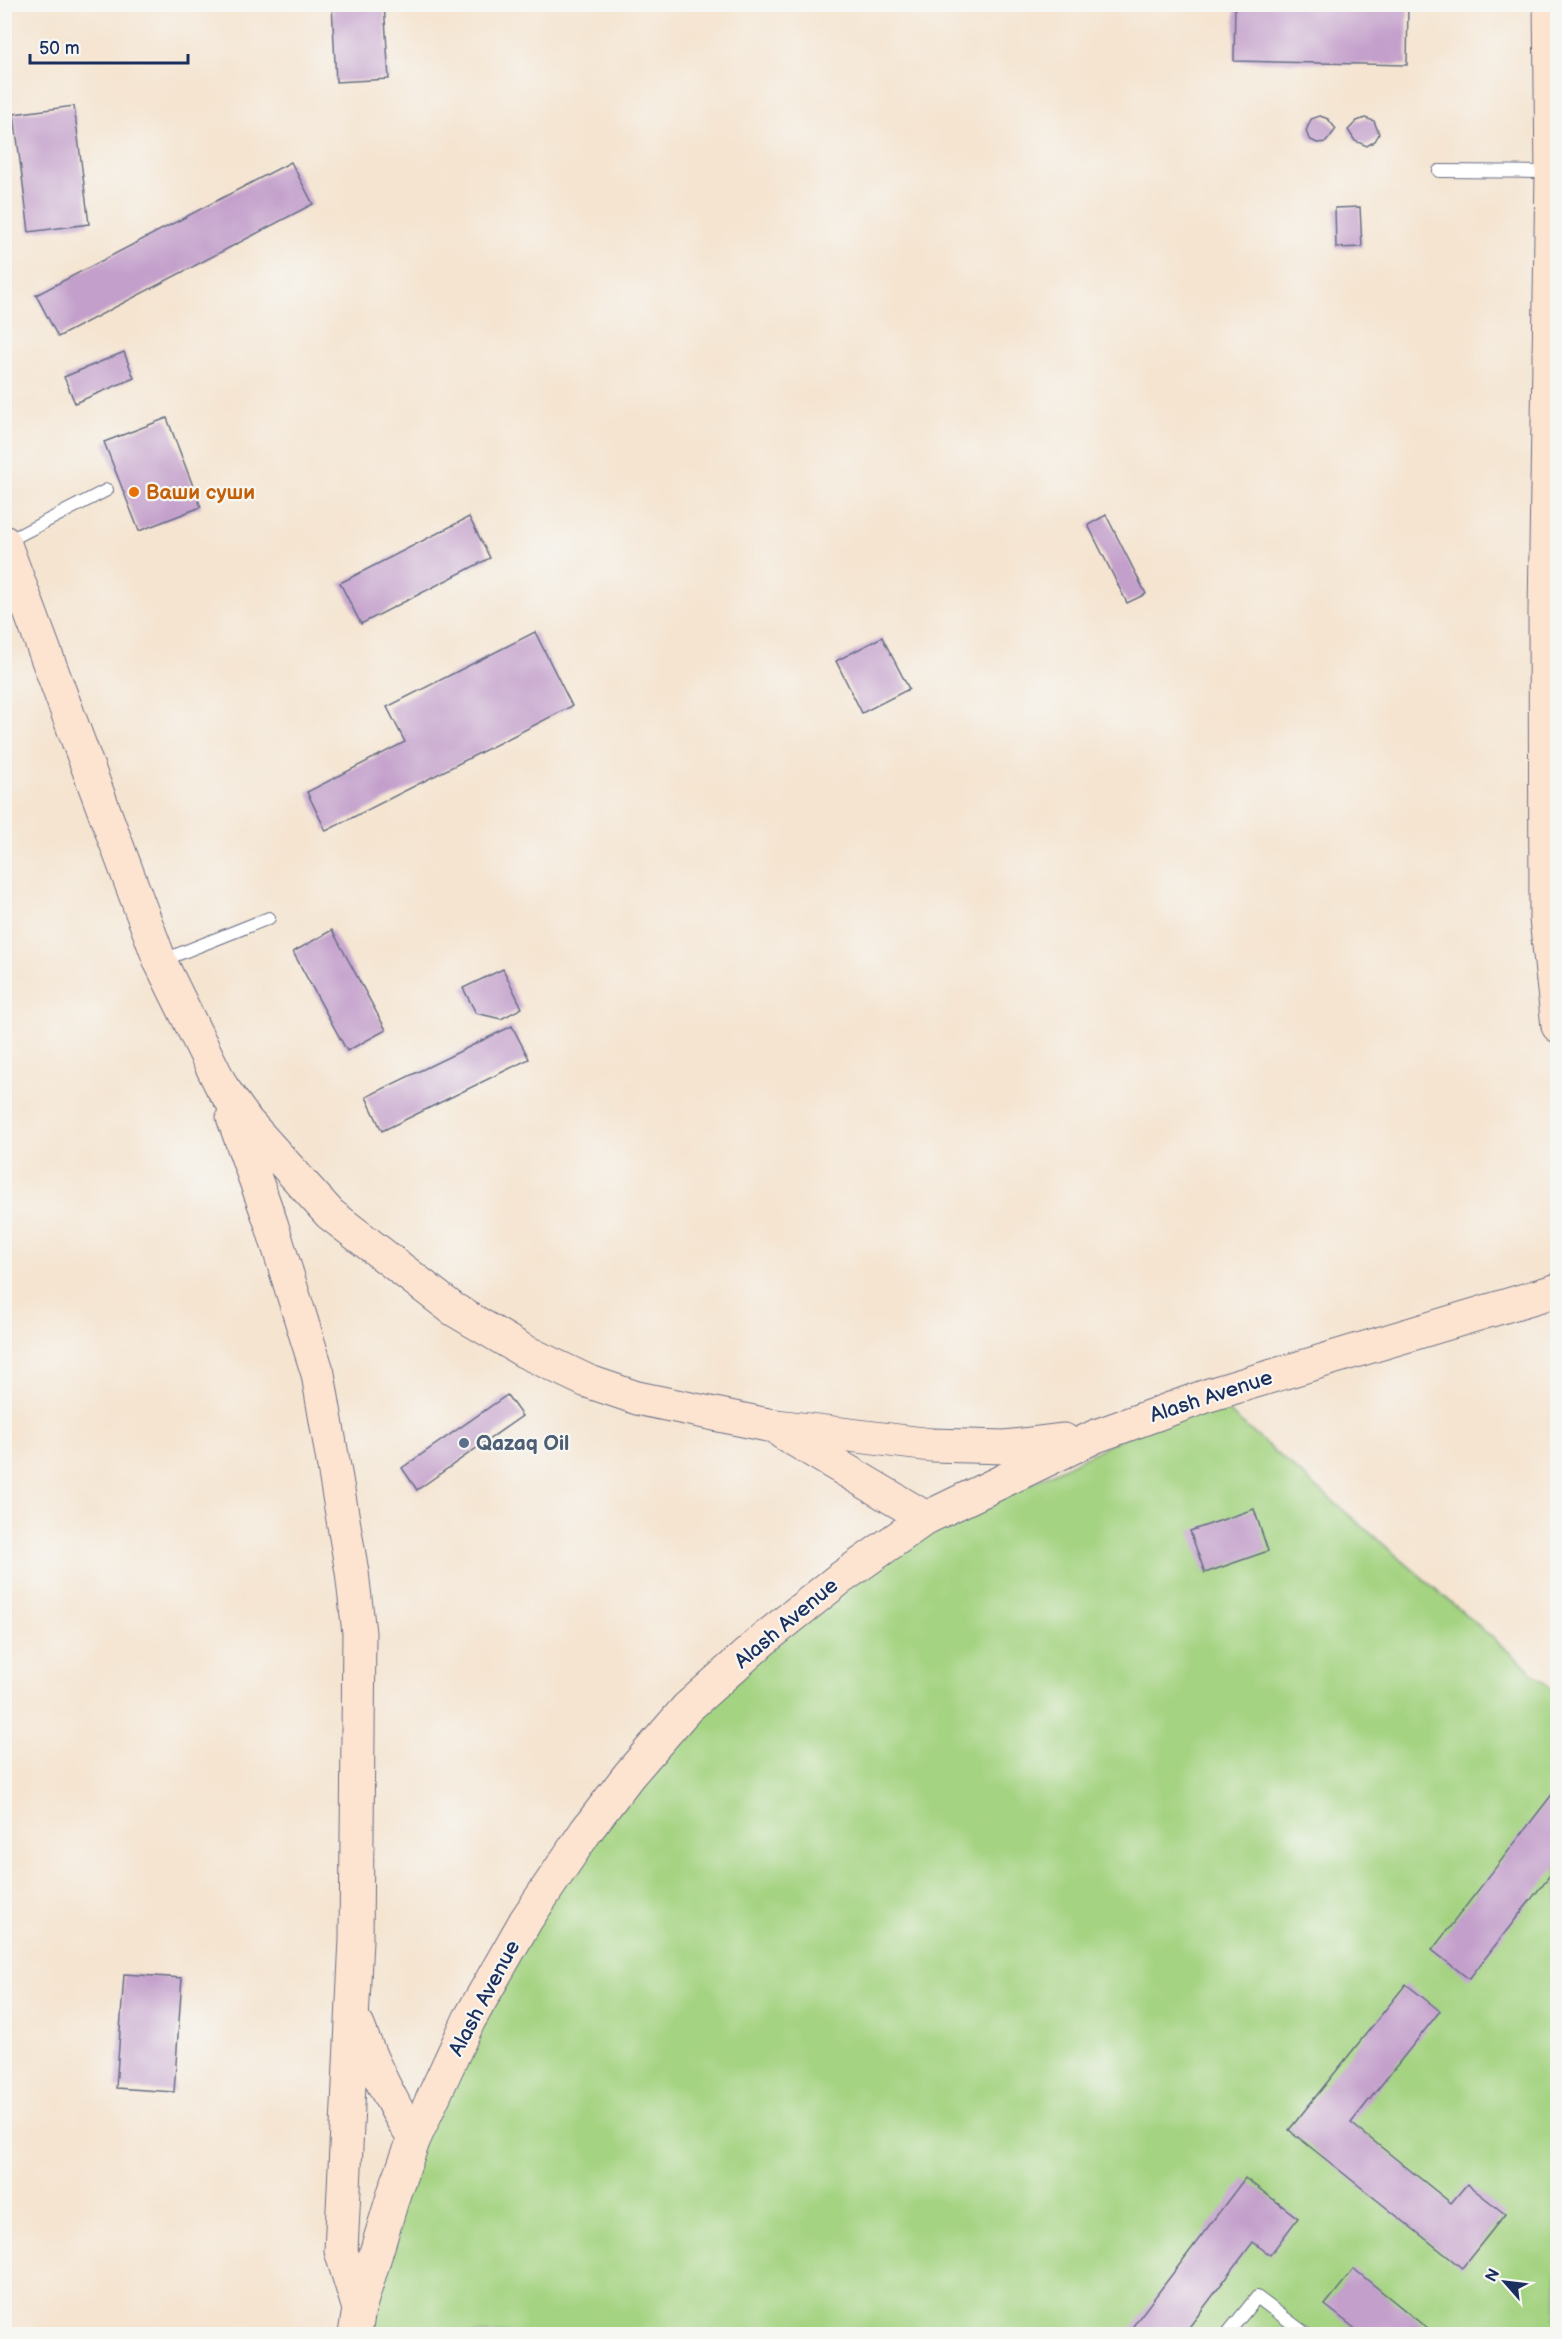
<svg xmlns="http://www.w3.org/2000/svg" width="1562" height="2339" font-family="'Balsamiq Sans',sans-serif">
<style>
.green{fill:#a4d381;stroke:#608170;stroke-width:1.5}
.building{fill:#c39fcb}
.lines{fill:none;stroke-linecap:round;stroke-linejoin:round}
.lane-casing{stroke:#676e86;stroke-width:14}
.secondary-casing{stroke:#676e86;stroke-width:35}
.lane{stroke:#fff;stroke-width:12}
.secondary{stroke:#fde4d1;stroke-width:33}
.food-dot{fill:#e8710a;stroke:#f6f6f2;stroke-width:2}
.service-dot{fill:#5c6f8a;stroke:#f6f6f2;stroke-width:2}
.labels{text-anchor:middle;stroke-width:4.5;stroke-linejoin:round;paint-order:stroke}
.food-label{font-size:21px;font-weight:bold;fill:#c56008;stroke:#f6f6f2;text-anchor:start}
.street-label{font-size:21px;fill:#1b2f5e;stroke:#f6f6f2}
.service-label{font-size:21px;font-weight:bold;fill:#4e5e75;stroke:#f6f6f2;text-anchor:start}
</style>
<rect width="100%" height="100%" fill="#f6f6f2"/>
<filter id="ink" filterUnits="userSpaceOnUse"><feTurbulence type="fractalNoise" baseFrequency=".0167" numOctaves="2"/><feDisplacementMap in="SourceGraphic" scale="12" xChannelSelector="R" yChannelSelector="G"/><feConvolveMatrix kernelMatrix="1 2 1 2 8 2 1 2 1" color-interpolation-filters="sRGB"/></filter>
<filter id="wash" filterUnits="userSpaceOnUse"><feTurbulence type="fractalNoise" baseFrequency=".008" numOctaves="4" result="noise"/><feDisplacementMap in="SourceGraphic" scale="24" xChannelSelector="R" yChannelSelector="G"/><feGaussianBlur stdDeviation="1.35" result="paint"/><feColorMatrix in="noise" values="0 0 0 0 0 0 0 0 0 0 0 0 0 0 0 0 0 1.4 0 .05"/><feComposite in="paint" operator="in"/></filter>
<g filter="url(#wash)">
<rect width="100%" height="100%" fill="#f5e4d0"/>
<path class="green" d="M1209,1395L1557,1693V2334H355L395,2190L586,1831L838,1580Z"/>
<g id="blocks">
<path class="building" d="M332,4H384L389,79L336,82Z
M1235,4H1408L1407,65L1234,61Z
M74,106L89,224L29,232L14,114Z
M1320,116L1328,119L1336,129L1326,142L1317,143L1309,139L1306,131L1311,119Z
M1365,118L1374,121L1379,134L1375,141L1367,146L1355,141L1348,130L1357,121Z
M291,162L313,204L58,337L36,295Z
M1360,207L1362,247L1336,248L1335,208Z
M124,352L134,378L75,403L64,377Z
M167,418L201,507L139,531L104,442Z
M1106,515L1146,594L1127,603L1088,525Z
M469,517L490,558L361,624L340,583Z
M535,632L572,706L326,831L307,792L405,742L387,707Z
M882,637L909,689L862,713L836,661Z
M332,930L386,1030L347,1051L293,952Z
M503,969L522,1008L501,1019L476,1013L463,988Z
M512,1026L529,1059L382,1131L366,1097Z
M507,1395L522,1416L417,1490L402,1468Z
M1254,1509L1268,1551L1205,1573L1190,1531Z
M1557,1788V1866L1469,1979L1432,1950Z
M124,1974L182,1978L174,2092L116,2088Z
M1406,1984L1440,2011L1351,2123L1451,2203L1467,2184L1505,2214L1462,2268L1289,2130Z
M1245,2178L1298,2218L1270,2255L1253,2242L1184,2334H1127Z
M1354,2269L1434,2334H1362L1325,2305Z"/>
</g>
</g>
<g filter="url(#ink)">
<use href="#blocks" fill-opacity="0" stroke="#676e86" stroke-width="1.5"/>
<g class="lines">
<g class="lane-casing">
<path id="lane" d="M1439,171L1551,172
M4,543L107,490
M161,961L269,918
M1227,2334L1257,2297L1306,2334"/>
</g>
<g class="secondary-casing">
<path id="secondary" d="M1550,4L1552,172L1545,611L1546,919L1558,1026
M4,542L160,961L222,1087L247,1122L330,1214L453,1309L524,1351L587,1381L637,1398L768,1425L931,1445L1005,1447L1064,1440
M233,1117L271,1223L318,1374L352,1572L359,1633L356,1939L341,2251L359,2309
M783,1433L926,1518
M358,2026C373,2066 391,2102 414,2139
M355,2334L359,2309L395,2190L414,2139L469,2020L526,1920L586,1831L629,1775L687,1708L764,1639L838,1580L926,1518L1096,1436L1209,1395L1558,1290"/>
</g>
<use href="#lane" class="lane"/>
<use href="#secondary" class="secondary"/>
</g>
</g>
<circle class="food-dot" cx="134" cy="492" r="6"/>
<circle class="service-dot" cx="464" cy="1443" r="6"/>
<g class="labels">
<g class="food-label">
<text x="146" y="499">Ваши суши</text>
</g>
<g class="street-label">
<text transform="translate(1211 1396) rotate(-18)" y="7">Alash Avenue</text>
<text transform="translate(786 1623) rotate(-40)" y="7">Alash Avenue</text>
<text transform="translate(484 1998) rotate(-62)" y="7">Alash Avenue</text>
</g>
<g class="service-label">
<text x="476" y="1450">Qazaq Oil</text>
</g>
</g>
<rect width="1562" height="2339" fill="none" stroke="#f6f6f2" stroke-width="24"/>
<g transform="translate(1505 2282) rotate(298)" stroke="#f6f6f2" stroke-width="4.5" paint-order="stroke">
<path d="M0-4.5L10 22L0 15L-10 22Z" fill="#1b2f5e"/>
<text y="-9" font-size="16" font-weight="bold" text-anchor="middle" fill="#1b2f5e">N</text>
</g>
<path d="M30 54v9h158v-9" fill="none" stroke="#1b2f5e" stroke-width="3"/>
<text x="39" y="54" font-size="18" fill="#1b2f5e" stroke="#f6f6f2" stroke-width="4.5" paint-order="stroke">50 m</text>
</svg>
